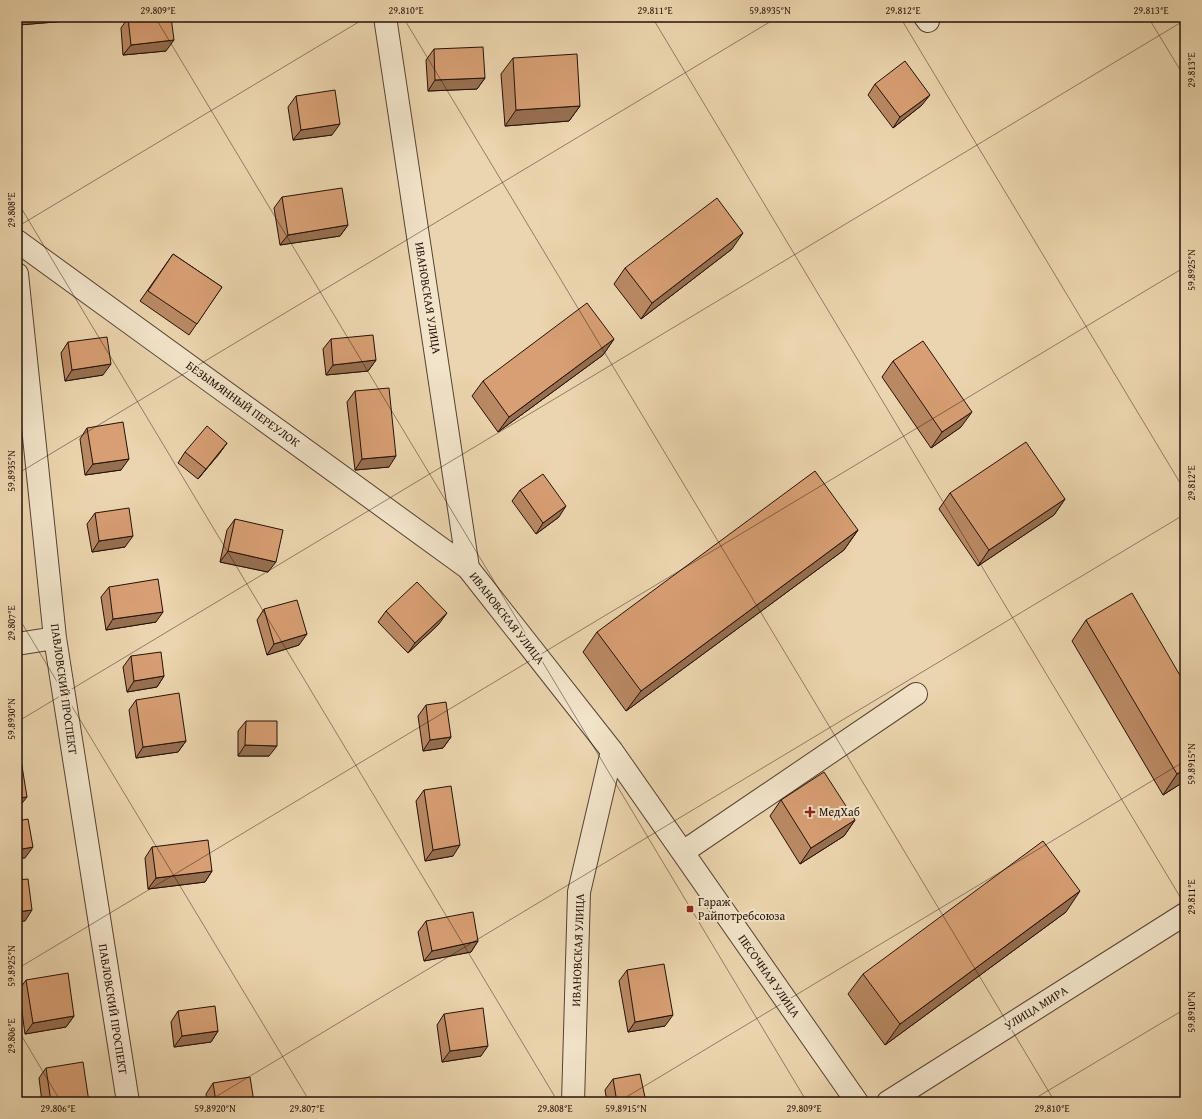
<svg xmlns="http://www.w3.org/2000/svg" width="1202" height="1119" font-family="'Gentium Book Plus',serif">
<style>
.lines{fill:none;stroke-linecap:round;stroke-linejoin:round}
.minor-casing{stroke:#564132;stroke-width:24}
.minor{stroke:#f2e4ca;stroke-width:22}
.wall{fill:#b98963;stroke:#251008}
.shaded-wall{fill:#966f50;stroke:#251008}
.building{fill:#d79f73;stroke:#251008}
.ticks{fill:none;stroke:#251008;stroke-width:1;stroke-opacity:0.45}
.poi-dot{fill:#8f2418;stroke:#f2e4ca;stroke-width:1.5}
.labels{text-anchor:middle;stroke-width:4;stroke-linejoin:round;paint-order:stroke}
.street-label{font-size:12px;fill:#251008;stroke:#f2e4ca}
.poi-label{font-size:12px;fill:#251008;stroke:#f2e4ca;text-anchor:start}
.neatline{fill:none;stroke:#251008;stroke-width:1.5}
.ticks-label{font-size:10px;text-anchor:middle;fill:#251008}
</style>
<rect width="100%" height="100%" fill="#ebd5ae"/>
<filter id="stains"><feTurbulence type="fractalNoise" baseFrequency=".005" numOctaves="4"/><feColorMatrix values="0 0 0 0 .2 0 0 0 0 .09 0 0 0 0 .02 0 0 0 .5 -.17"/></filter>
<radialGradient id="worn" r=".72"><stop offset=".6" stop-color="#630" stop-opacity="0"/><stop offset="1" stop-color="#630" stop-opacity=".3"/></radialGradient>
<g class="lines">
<g class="minor-casing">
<path id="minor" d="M385,17L468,568L612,751L857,1102
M925,17L928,21
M17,241L468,568
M17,274L55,638L128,1102
M17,644L55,638
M683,852L916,694
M573,1102L579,892L612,751
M888,1102L1185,914"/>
</g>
<use href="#minor" class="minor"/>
</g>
<path class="wall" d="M18,17H91L90,19L19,25Z
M128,18L166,51L123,55L121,28Z
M434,49L485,78L477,89L428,91L426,60Z
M513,58L580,106L569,121L505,126L501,74Z
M875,84L922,105L893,128L868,95Z
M296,96L332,135L293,140L288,107Z
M282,197L348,225L340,236L280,245L274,208Z
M732,249L641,319L614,284L625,268Z
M173,254L222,287L189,335L140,301Z
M331,339L376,360L368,371L326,375L323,349Z
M614,339L603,355L498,432L472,396L483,381Z
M68,342L103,375L65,381L61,353Z
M893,361L961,427L931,448L882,377Z
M355,391L389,467L355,470L347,402Z
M87,428L121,470L85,475L80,439Z
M227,443L219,454L198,479L178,463L185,452Z
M520,490L559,517L536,534L512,501Z
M950,493L1065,499L1054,515L978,566L939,509Z
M95,513L125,547L92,552L87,524Z
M235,519L268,572L220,562L227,530Z
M858,530L844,550L626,711L583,652L597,632Z
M109,587L156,622L106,630L101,597Z
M264,609L299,645L267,655L257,620Z
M386,611L439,624L408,653L378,622Z
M1086,620L1185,781L1163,795L1072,641Z
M131,656L164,676L157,687L127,692L123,667Z
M136,700L186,741L178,752L136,758L129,710Z
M426,705L451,737L443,748L423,751L418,716Z
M246,721L269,756H238V731Z
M424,790L453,856L425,861L416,801Z
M781,800L855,820L844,836L800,864L770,816Z
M1185,801V815L1180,807Z
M152,847L212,871L205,882L148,889L145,858Z
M1066,912L885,1045L848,994L863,974Z
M426,921L478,941L471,952L424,961L418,932Z
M627,970L665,1026L628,1032L619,981Z
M26,980L74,1016L66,1027L25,1034L19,990Z
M178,1011L218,1031L211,1042L174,1047L171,1022Z
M444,1014L481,1056L442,1062L437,1025Z
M46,1068L89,1102H42L39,1078Z
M613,1079L646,1102H607L605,1090Z
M213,1083L254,1102H207L206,1094Z"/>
<path class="shaded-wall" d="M24,17H91L90,19L19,25Z
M174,40L166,51L123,55L131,45Z
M485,78L477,89L428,91L435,80Z
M930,95L922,105L893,128L900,117Z
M580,106L569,121L505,126L516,110Z
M340,124L332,135L293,140L301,130Z
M348,225L340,236L280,245L288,235Z
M743,233L732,249L641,319L652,303Z
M614,339L603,355L498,432L509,417Z
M376,360L368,371L326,375L333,365Z
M111,364L103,375L65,381L72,370Z
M972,412L961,427L931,448L942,432Z
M227,443L219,454L198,479L206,469Z
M396,456L389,467L355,470L362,459Z
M129,459L121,470L85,475L93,464Z
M1065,499L1054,515L978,566L989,550Z
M566,506L559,517L536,534L543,523Z
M858,530L844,550L626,711L641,691Z
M133,536L125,547L92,552L99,541Z
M228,551L276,562L268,572L220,562Z
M163,612L156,622L106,630L113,619Z
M447,613L439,624L408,653L415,643Z
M307,634L299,645L267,655L274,644Z
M164,676L157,687L127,692L134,681Z
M451,737L443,748L423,751L430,740Z
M186,741L178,752L136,758L143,747Z
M245,745L277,746L269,756H238Z
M1185,769V781L1163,795L1177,774Z
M27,797L19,807L17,808V798Z
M855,820L844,836L800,864L811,848Z
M460,845L453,856L425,861L433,850Z
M33,847L25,858L17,859V850Z
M212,871L205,882L148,889L156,878Z
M1080,891L1066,912L885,1045L900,1024Z
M32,910L25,921L17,922V912Z
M478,941L471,952L424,961L432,951Z
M673,1015L665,1026L628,1032L635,1022Z
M74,1016L66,1027L25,1034L33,1023Z
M218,1031L211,1042L174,1047L182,1036Z
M488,1046L481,1056L442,1062L450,1051Z"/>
<path class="building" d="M136,17H171L174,40L131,45L128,18Z
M483,47L485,78L435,80L434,49Z
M577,54L580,106L516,110L513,58Z
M905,61L930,95L900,117L875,84Z
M335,90L340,124L301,130L296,96Z
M342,188L348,225L288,235L282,197Z
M717,198L743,233L652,303L625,268Z
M173,254L222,287L197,324L148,291Z
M587,303L614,339L509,417L483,381Z
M373,335L376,360L333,365L331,339Z
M107,337L111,364L72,370L68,342Z
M923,341L972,412L942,432L893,361Z
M389,388L396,456L362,459L355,391Z
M123,422L129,459L93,464L87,428Z
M207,426L227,443L206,469L185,452Z
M1026,442L1065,499L989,550L950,493Z
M815,471L858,530L641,691L597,632Z
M543,474L566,506L543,523L520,490Z
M129,508L133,536L99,541L95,513Z
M235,519L283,530L276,562L228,551Z
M158,579L163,612L113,619L109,587Z
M417,582L447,613L415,643L386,611Z
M1132,593L1185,684V769L1177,774L1086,620Z
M297,600L307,634L274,644L264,609Z
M161,652L164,676L134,681L131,656Z
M179,693L186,741L143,747L136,700Z
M446,702L451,737L430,740L426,705Z
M246,721H277V746L245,745Z
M21,760L27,797L17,798V761Z
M824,772L855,820L811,848L781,800Z
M451,786L460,845L433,850L424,790Z
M28,819L33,847L17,850V821Z
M208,840L212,871L156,878L152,847Z
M1043,841L1080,891L900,1024L863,974Z
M28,879L32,910L17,912V880Z
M473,912L478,941L432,951L426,921Z
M664,964L673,1015L635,1022L627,970Z
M68,973L74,1016L33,1023L26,980Z
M215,1006L218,1031L182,1036L178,1011Z
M483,1008L488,1046L450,1051L444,1014Z
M83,1062L89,1102H51L46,1068Z
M640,1074L646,1102H617L613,1079Z
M250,1077L254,1102H216L213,1083Z
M486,1099L488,1102H472V1101Z"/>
<path class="ticks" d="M155,17L807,1102M403,17L1055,1102M652,17L1185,905M900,17L1185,491M1148,17L1185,78M17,201L558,1102M17,227L367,17M17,474L778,17M17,615L310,1102M17,722L1185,20M17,969L1185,267M17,1028L61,1102M207,1102L1185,514M618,1102L1185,761M1029,1102L1185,1009"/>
<g class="poi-dot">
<path d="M808 806h4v4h4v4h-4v4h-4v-4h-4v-4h4z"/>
<rect x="686" y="905" width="8" height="8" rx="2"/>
</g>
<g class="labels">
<g class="street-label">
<text transform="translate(428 298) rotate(81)" y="4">ИВАНОВСКАЯ УЛИЦА</text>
<text transform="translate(243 404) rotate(36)" y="4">БЕЗЫМЯННЫЙ ПЕРЕУЛОК</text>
<text transform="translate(507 618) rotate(52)" y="4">ИВАНОВСКАЯ УЛИЦА</text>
<text transform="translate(64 689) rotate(82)" y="4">ПАВЛОВСКИЙ ПРОСПЕКТ</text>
<text transform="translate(578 950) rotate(-88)" y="4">ИВАНОВСКАЯ УЛИЦА</text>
<text transform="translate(769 976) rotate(55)" y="4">ПЕСОЧНАЯ УЛИЦА</text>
<text transform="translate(1036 1008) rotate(-32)" y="4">УЛИЦА МИРА</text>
<text transform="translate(113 1009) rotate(81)" y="4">ПАВЛОВСКИЙ ПРОСПЕКТ</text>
</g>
<g class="poi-label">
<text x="819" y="816">МедХаб</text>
<text x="698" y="906">Гараж<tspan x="698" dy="14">Райпотребсоюза</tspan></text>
</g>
</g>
<rect width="1202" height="1119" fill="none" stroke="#ebd5ae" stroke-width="44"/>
<rect x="22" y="22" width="1158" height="1075" class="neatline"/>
<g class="ticks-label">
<text x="158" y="14">29.809°E</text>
<text x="406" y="14">29.810°E</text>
<text x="655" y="14">29.811°E</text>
<text x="770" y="14">59.8935°N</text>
<text x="903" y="14">29.812°E</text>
<text x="1151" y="14">29.813°E</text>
<text transform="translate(1191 70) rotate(-90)" y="4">29.813°E</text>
<text transform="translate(11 210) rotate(-90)" y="4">29.808°E</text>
<text transform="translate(1191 270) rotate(-90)" y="4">59.8925°N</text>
<text transform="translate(11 471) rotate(-90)" y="4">59.8935°N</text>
<text transform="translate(1191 483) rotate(-90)" y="4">29.812°E</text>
<text transform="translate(11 623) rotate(-90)" y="4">29.807°E</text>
<text transform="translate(11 719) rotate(-90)" y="4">59.8930°N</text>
<text transform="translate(1191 764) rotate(-90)" y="4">59.8915°N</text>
<text transform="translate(1191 897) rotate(-90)" y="4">29.811°E</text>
<text transform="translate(11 966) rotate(-90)" y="4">59.8925°N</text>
<text transform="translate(1191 1012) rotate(-90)" y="4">59.8910°N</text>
<text transform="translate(11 1036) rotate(-90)" y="4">29.806°E</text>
<text x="58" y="1112">29.806°E</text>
<text x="215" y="1112">59.8920°N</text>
<text x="307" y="1112">29.807°E</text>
<text x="555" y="1112">29.808°E</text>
<text x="626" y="1112">59.8915°N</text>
<text x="804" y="1112">29.809°E</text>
<text x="1052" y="1112">29.810°E</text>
</g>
<rect width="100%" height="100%" filter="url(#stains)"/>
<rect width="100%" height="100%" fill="url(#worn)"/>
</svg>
